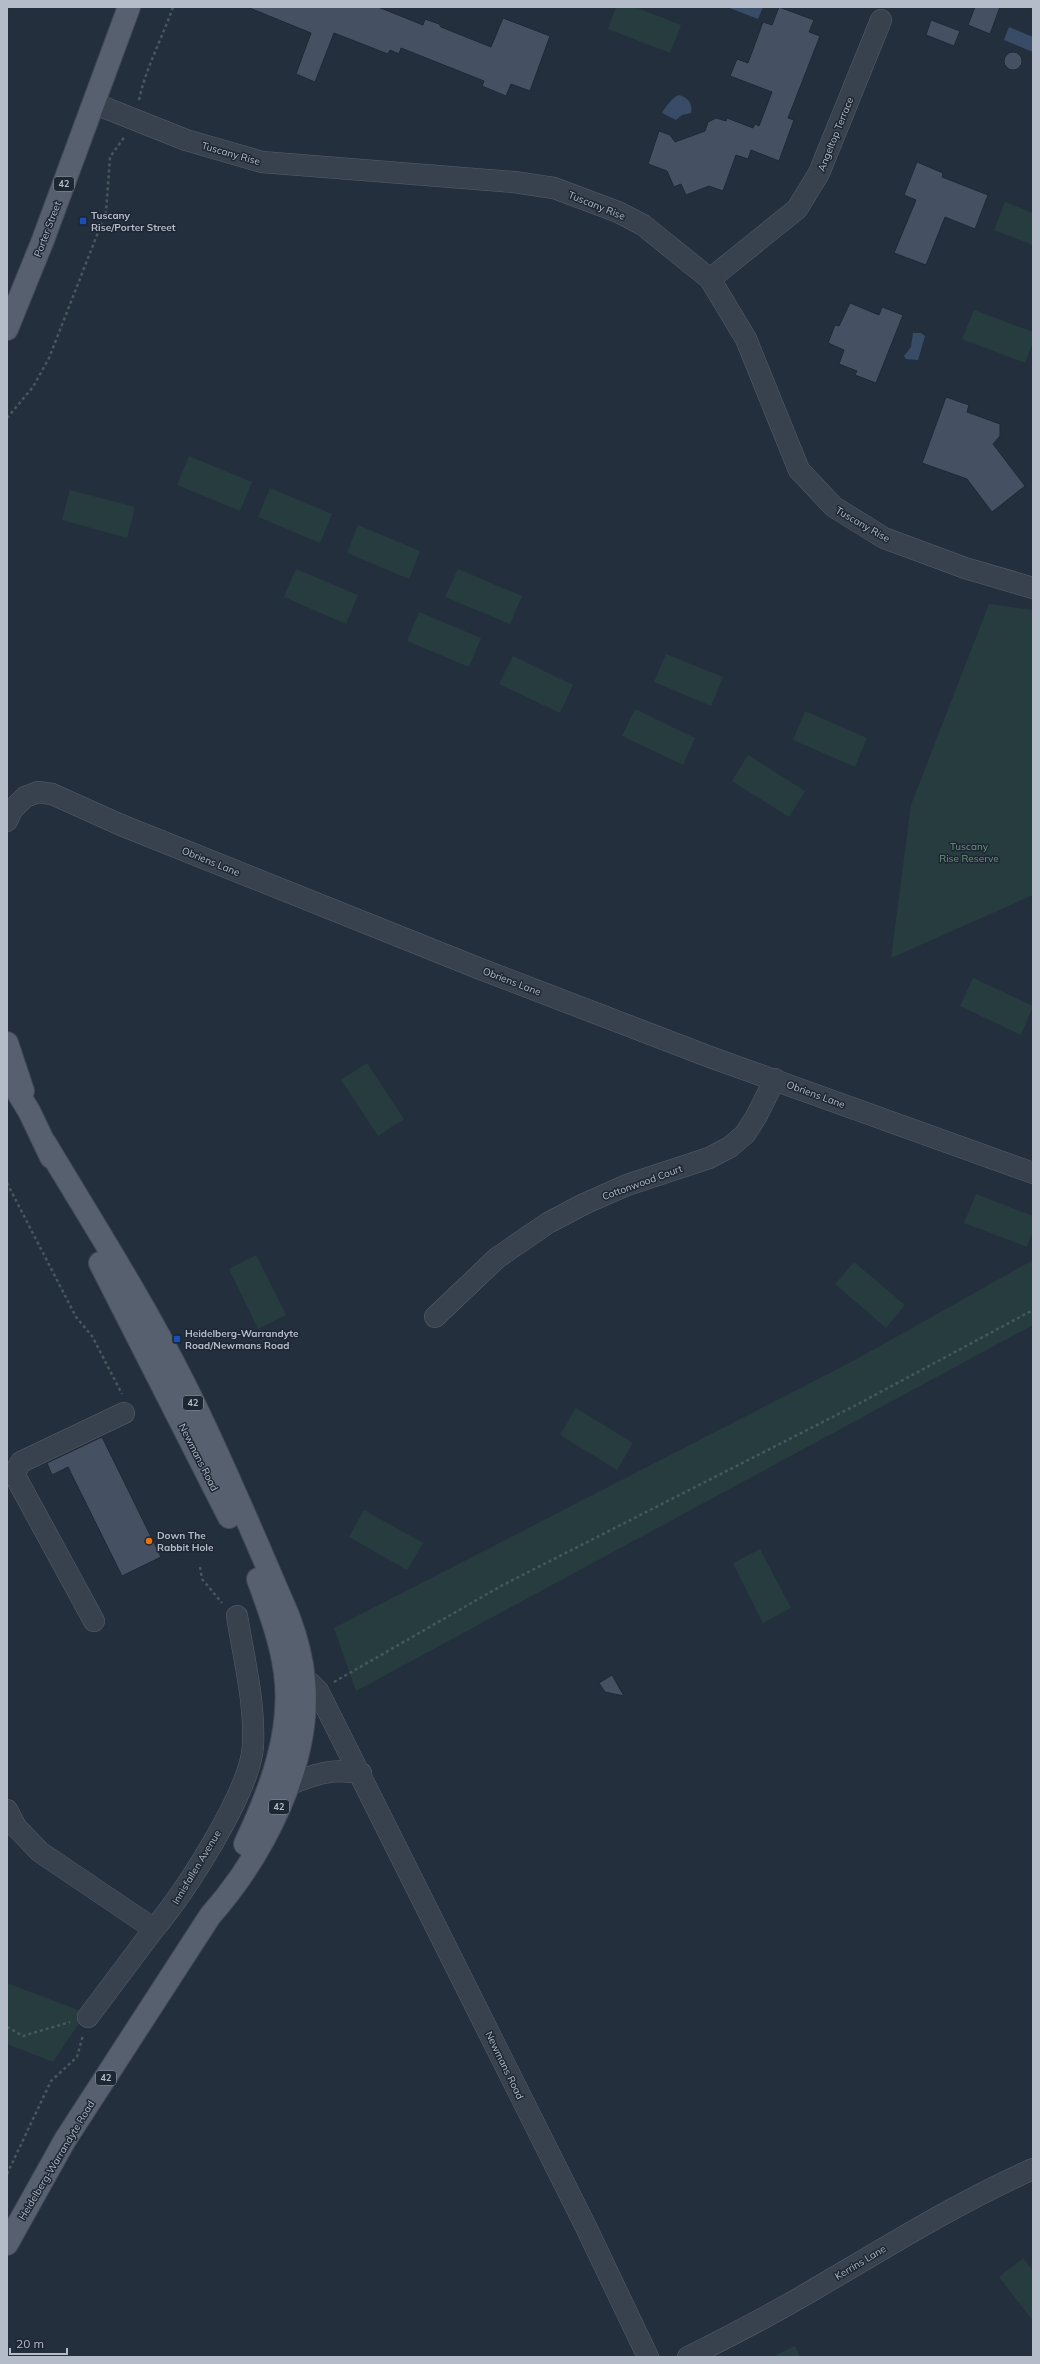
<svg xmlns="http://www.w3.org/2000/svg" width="1040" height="2364" font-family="Mulish,sans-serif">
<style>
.green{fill:#263c3f}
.water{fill:#394c67}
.building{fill:#455162;stroke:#1f2835}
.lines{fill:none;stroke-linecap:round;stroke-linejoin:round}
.minor-casing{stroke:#565f6c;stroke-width:22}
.major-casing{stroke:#414a57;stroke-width:24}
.path{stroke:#44595c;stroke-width:2.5;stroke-dasharray:3 3;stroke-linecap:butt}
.minor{stroke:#38414e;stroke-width:21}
.major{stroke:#56606e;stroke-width:22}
.transit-dot{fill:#1a4fb4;stroke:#1d2633;stroke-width:1.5}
.food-dot{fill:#e8710a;stroke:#1d2633;stroke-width:1.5}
.labels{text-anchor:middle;stroke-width:3;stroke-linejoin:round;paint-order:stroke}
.shield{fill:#1d2633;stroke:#878f9c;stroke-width:1}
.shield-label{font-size:9px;font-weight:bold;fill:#b4bcc9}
.street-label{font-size:10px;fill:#b4bcc9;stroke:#1d2633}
.poi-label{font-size:10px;font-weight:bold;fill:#b4bcc9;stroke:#1d2633;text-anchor:start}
.park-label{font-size:10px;fill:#6b9a76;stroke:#1d2633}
</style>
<rect width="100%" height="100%" fill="#242f3e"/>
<path class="green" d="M616,7H635L681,25L670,53L608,29Z
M1005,202L1033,213V245L994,230Z
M974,310L1033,332V342L1025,363L962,339Z
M189,456L252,482L240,511L177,485Z
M270,488L332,514L320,543L258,517Z
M70,490L135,507L127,538L62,520Z
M358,525L420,551L409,579L347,553Z
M296,569L358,595L346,624L284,597Z
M458,569L522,596L510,624L445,597Z
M989,604L1033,610V895L891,958L911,805Z
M419,612L481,638L469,667L407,641Z
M666,654L723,677L711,706L654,682Z
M513,656L573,685L560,713L499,684Z
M635,709L695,738L683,765L622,736Z
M805,711L867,738L855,767L793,740Z
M748,755L805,791L789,817L732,781Z
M973,978L1033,1006L1021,1035L960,1006Z
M367,1063L404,1119L378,1136L341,1080Z
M976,1194L1033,1216V1231L1027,1247L964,1223Z
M256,1255L286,1315L258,1329L229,1269Z
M1033,1260V1325L356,1691L334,1628L855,1360Z
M854,1262L905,1305L886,1328L835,1284Z
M576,1408L633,1443L617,1470L560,1435Z
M364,1510L423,1543L407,1570L349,1537Z
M760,1549L791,1608L763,1623L733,1563Z
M7,1983L86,2013L53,2062L7,2044Z
M1023,2258L1033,2271V2321L999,2277Z
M795,2346L800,2357H772Z"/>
<path class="water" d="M727,7H763L758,19Z
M1009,27L1033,37V52L1004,40Z
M679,95C688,98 693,103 691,113L682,115L676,120L662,113C665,107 673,97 679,95Z
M913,333H921L925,336L918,360L906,359L904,356L911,347Z"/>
<path class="building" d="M247,7H378L423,25L425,19L439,24L441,27L491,47L503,18L550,36L530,91L511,84L506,96L482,86L484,81L401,48L399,54L390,50L388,54L334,33L315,82L296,74L311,33Z
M779,7L814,20L809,32L820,36L788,118L794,120L779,161L751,150L748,159L736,155L723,191L709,186L686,195L681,184L674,187L667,171L648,164L659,131L670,135L675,142L705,131L708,122L716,118L726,121L727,118L753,128L755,124L759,126L772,92L730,76L737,59L748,63L763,22L772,25Z
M975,7H1000L990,34L968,25Z
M931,20L960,31L954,46L926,35Z
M1004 61a9 9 0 1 1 18 0a9 9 0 1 1-18 0Z
M917,162L943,173L942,177L988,195L975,229L945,217L926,265L894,253L916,200L904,195Z
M850,303L879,315L882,307L903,315L876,383L855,375L857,371L839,364L844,350L828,343L835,325L839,326Z
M946,397L969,405L967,412L1000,424V436L993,444L1025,486L992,512L967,479L922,463Z
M102,1437L161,1557L122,1576L68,1467L52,1475L47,1463Z
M612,1675L624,1696L605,1692L599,1683Z"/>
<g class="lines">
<g class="minor-casing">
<path id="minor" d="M93,103L186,140L262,162L514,182L554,188L618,212L643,225L710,279L746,339L799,470L834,507L884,538L965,568L1033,588
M710,279L797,209L819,173L881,20
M7,821L12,810L25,797L38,792L52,794L121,825L478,968L710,1057L1033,1173
M435,1317L497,1258L548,1223L584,1204L627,1185L709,1158L730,1147L745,1134L756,1117L775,1079
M94,1621L14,1474L21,1462L124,1413
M291,1676L311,1684L318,1691L586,2227L648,2357
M288,1785C316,1774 331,1768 361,1773
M7,1810L16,1827L40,1852L154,1929C185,1892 250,1792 253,1746C255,1702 244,1659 237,1616
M88,2017L154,1929
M688,2357C728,2337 769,2316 808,2293C882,2250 954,2204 1033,2169"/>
</g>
<g class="major-casing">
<path id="major" d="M7,329L43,240L129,7
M7,1043L23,1091
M7,1075L29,1111L51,1157
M100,1263L229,1517
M245,1844C270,1791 293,1732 285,1673C281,1641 269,1610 258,1579
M7,2244L65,2140L210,1916C263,1856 312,1762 304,1680C302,1658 296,1636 288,1615C255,1539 223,1461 186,1387C144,1303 93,1223 45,1143"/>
</g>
<path class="path" d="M139,100C146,67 162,39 173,7
M7,418L33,387L49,358L106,212L110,157L125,136
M7,1183L76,1317L92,1336L122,1394
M200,1567L202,1579L222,1603
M334,1682L501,1586L862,1402L1033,1310
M7,2027L23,2036L70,2022
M7,2174L51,2081L77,2057L83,2035"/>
<use href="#minor" class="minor"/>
<use href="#major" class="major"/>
</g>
<g class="transit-dot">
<rect x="79" y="217" width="8" height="8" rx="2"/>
<rect x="173" y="1335" width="8" height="8" rx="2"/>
</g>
<circle class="food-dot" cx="149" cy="1541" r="4"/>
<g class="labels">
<g class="shield">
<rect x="54" y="177" width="20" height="14" rx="3"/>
<rect x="183" y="1396" width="20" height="14" rx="3"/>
<rect x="269" y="1800" width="20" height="14" rx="3"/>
<rect x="96" y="2071" width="20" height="14" rx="3"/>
</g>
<g class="shield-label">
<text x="64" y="187">42</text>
<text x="193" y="1406">42</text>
<text x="279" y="1810">42</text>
<text x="106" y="2081">42</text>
</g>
<g class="street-label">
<text transform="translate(835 134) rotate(-68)" y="4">Angeltop Terrace</text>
<text transform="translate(231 153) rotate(16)" y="4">Tuscany Rise</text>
<text transform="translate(597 205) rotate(22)" y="4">Tuscany Rise</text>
<text transform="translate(47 229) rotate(-69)" y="4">Porter Street</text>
<text transform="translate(863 524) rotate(30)" y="4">Tuscany Rise</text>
<text transform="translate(211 861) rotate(22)" y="4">Obriens Lane</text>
<text transform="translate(512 981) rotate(21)" y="4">Obriens Lane</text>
<text transform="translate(816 1094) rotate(20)" y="4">Obriens Lane</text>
<text transform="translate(642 1182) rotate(-20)" y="4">Cottonwood Court</text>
<text transform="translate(199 1457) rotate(63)" y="4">Newmans Road</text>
<text transform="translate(196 1867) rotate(-59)" y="4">Innisfallen Avenue</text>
<text transform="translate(505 2065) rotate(64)" y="4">Newmans Road</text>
<text transform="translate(56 2160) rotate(-59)" y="4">Heidelberg-Warrandyte Road</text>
<text transform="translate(860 2262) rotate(-31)" y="4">Kerrins Lane</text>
</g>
<g class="poi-label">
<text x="91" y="219">Tuscany<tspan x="91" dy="12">Rise/Porter Street</tspan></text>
<text x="185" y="1337">Heidelberg-Warrandyte<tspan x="185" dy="12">Road/Newmans Road</tspan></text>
<text x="157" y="1539">Down The<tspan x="157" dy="12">Rabbit Hole</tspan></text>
</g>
<g class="park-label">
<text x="969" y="850">Tuscany<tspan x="969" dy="12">Rise Reserve</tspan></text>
</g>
</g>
<rect width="1040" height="2364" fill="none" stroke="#b4bcc9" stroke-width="16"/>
<path d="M10 2348v6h57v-6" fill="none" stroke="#b4bcc9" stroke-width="2"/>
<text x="16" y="2348" font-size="12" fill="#b4bcc9" stroke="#1d2633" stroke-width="3" paint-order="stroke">20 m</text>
</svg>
